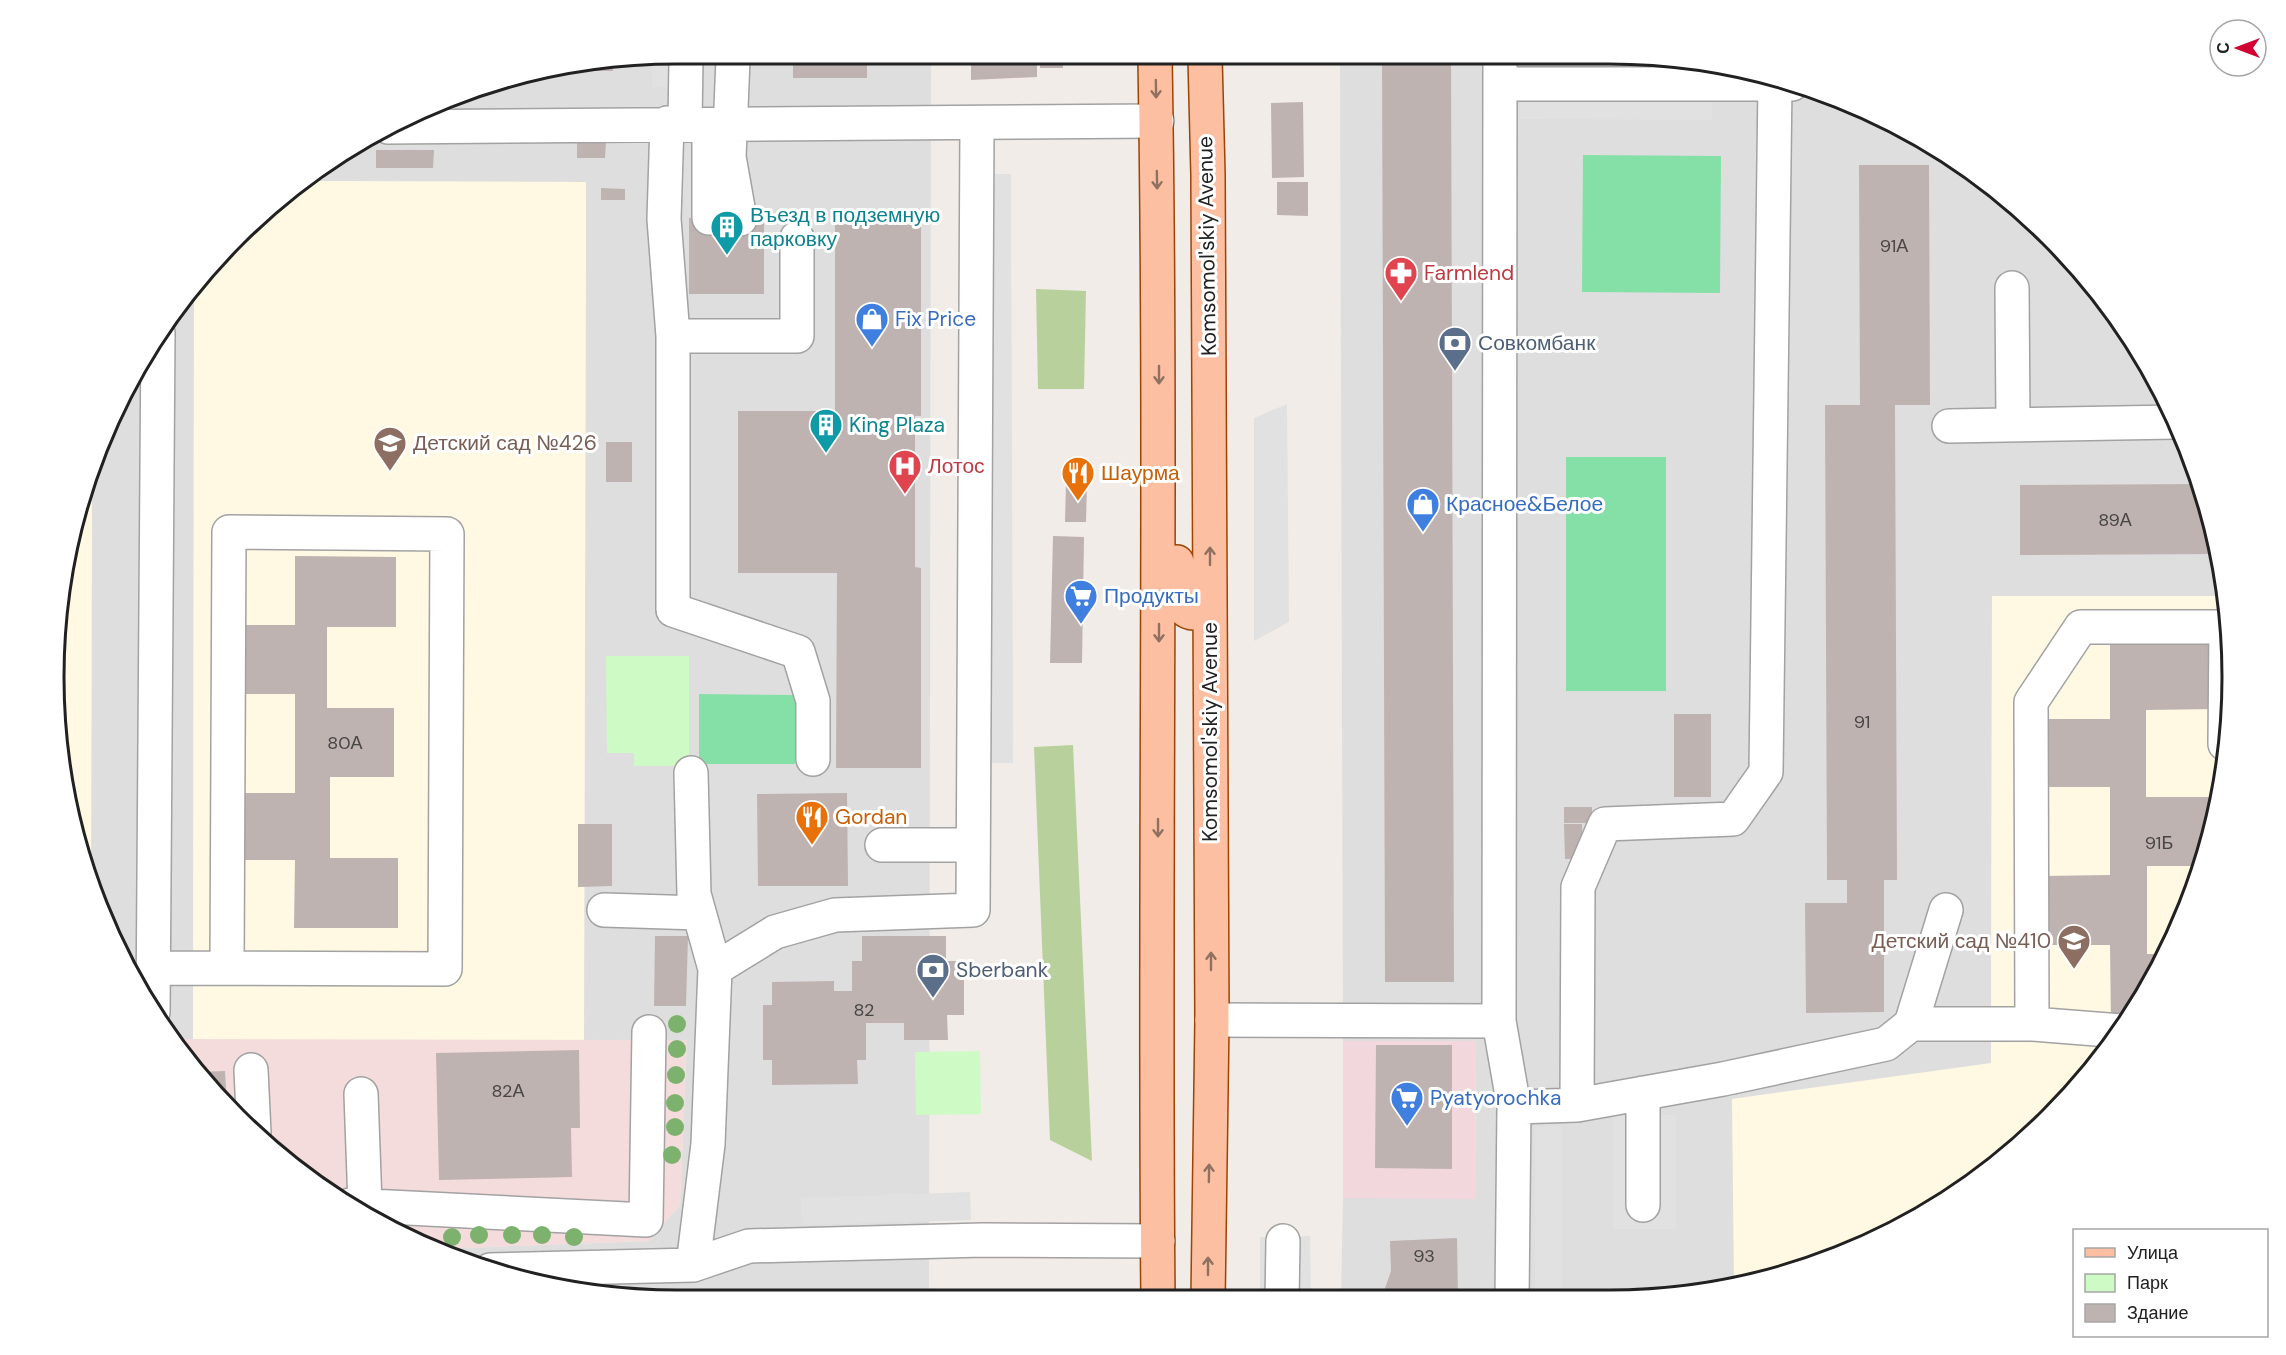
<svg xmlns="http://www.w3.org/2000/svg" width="2286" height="1355" font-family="'DM Sans',sans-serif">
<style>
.residential{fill:#dfdede}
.commercial{fill:#f2d7dc}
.education{fill:#fff8e3}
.military{fill:#f3dcdb}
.forest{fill:#b8d19c}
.park{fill:#cefac5}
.pitch{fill:#85e0a7}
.parking{fill:#e1e1e1}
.building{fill:#beb3b0}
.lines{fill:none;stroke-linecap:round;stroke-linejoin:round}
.minor-casing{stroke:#a2a2a2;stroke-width:36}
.major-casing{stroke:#9e4300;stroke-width:36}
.minor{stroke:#fff;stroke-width:33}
.major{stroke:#fdbfa1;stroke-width:33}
.tree{fill:#7db26e}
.oneway{stroke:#8f7061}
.labels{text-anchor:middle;stroke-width:6;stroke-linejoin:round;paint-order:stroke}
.number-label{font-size:18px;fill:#484645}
.culture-label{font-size:21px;fill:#0d838f;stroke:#fff;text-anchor:start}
.street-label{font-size:21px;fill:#212121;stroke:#fff}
.health-label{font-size:21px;fill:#be3a42;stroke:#fff;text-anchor:start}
.shop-label{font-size:21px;fill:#366cbe;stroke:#fff;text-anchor:start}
.service-label{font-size:21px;fill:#4e5e75;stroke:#fff;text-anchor:start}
.education-label{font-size:21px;fill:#785e54;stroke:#fff;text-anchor:start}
.food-label{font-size:21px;fill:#c56008;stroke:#fff;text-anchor:start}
.rim{fill:none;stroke:#212121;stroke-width:3}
</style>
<rect width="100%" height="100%" fill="#f1ece7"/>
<path class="residential" d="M1650,55L1809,87L1955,159L2050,237L2127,331L2185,439L2220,556L2224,596H1992L1991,1064L1733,1099L1734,1283L1650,1300H1341L1343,1198H1475L1476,1041H1343L1340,57Z
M931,58L929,1300H636L477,1268L438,1249L649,1241L680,1205L687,1040L584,1041L586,182L301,181L401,118L477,87L596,59Z
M194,288L193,1041L182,1040V1056L137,989L91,886L92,468L159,331Z"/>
<path class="commercial" d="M1343,1041H1476L1475,1199L1343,1198Z"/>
<path class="education" d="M301,181L586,182L584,1041H193L194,288L236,237Z
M92,468L91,886L66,799L54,678L59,596L87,477Z
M1992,596H2224L2232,678L2220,799L2184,916L2127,1024L2020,1146L1920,1218L1809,1268L1734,1283L1732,1099L1991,1063Z"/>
<path class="military" d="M182,1039L687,1040L680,1205L649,1241L438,1249L331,1196L237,1119L183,1057Z"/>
<path class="forest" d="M1036,289L1086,291L1084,389H1038Z
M1073,745L1092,1161L1050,1140L1034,747Z"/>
<path class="park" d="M606,656H689V766H634V753H607Z
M980,1051L981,1114L916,1115L915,1052Z"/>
<path class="pitch" d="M1583,155L1721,156L1720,293L1582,292Z
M1566,457H1666V691H1566Z
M699,694L795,695V764H699Z"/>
<path class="parking" d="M971,58H1037V59L971,62Z
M652,59H680V88L652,87Z
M1520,93L1712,94V120L1520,119Z
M985,174H1011L1013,763H987Z
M1287,404L1289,622L1254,641V418Z
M1613,1115H1676V1229H1613Z
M1535,1126H1562V1300H1535Z
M970,1192L971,1220L802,1225L801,1198Z
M1310,1236L1311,1300H1260V1237Z"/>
<path class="building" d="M1382,56H1451L1454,982H1385Z
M867,58V78H793V59Z
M1040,58H1063V68H1040Z
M596,59H613V71H548Z
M1037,60V77L971,80V64Z
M1303,102L1304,177L1272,178L1271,103Z
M577,142H606L605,158H577Z
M376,150H434L433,168H376Z
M1859,165H1929L1930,405H1895L1897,880H1884V1012L1806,1013L1805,903H1847V880H1827L1825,405H1860Z
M1277,182H1308V216L1277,215Z
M601,188L625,189V200H601Z
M835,217H921V416H915V567L921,568V768H836L837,573H738V411H835Z
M689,218L764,219V294H689Z
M606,442H632V482H606Z
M1066,482L1087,483L1086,522H1065Z
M2198,484L2220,554L2020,555V485Z
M1053,536L1084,537L1082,663H1050Z
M295,556L396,557V627H327V708H394V777H330V858H398V928H294L295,860H229V793H295V694H229V625H295Z
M2110,640H2214V709L2146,710V797H2214V820L2200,866H2147V954H2164L2127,1023H2111L2110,945H2043V876L2110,875V787H2042V719H2110Z
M1674,714H1711V797H1674Z
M847,793L848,886H758L757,794Z
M1564,807H1592V823H1564Z
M578,824H612V886L578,887Z
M1564,824H1582L1583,859H1565Z
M655,936H688L686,1006H654Z
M862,936H946V961H964V1015H947L948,1040H904V1023H866V1060H857L858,1084L772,1085V1060H763V1005H772V982L834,981V991H852V961H862Z
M1376,1045H1452V1169L1375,1168Z
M579,1050L580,1128H571L572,1177L439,1180L436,1053Z
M225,1071L227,1107L196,1072Z
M1457,1238L1458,1300H1391V1297H1382L1391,1271L1390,1241Z"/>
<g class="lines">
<g class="minor-casing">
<path id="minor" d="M1500,56L1499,1021L1514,1107L1512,1300
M733,59L729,157L740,219
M1500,84H1792
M667,123L664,219L673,336V610L798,652L813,701V759
M685,123L686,59
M388,127C644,124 900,124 1157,121
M709,218V133
M2012,288L2013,425
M673,336H797V238
M1949,426L2175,422
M691,773L694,894L715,969
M882,845H973
M604,910L699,913
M153,968L445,969L447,534L229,532L227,968
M153,1012L158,333
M1212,1020L1499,1021
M1911,1024H2032L2121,1031
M2032,1024L2031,702L2081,627H2226L2225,744
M251,1070L254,1133
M361,1094L365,1205
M1577,1105L1578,887L1605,824L1733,819L1766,772L1775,84
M1514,1107L1577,1105L1723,1079L1886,1044L1911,1024L1946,910
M350,1205L646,1220L649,1032
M1643,1205V1093
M693,1265L708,1144L715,969L775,932L835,915L973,910L977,124
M490,1270L693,1265L749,1246L983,1240L1158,1241
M1282,1300L1283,1241"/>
</g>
<g class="major-casing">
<path id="major" d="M1155,57C1162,471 1154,886 1158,1300
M1205,57L1208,175L1212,1020L1208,1300
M1177,562C1177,574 1176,588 1179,600C1182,611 1195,619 1203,607C1207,602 1208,595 1210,589"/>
</g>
<use href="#minor" class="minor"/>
<use href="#major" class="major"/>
</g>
<g class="tree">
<circle cx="677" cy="1024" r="9"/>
<circle cx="677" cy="1049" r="9"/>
<circle cx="676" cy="1075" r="9"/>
<circle cx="675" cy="1103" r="9"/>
<circle cx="675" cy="1127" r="9"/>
<circle cx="672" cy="1155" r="9"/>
<circle cx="479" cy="1235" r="9"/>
<circle cx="512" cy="1235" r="9"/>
<circle cx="542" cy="1235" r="9"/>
<circle cx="452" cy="1237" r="9"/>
<circle cx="574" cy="1237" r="9"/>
</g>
<defs><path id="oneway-shaft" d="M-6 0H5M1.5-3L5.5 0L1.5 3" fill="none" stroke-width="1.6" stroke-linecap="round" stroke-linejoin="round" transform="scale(1.5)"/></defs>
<g class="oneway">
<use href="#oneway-shaft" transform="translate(1156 89) rotate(89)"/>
<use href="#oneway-shaft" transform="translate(1157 180) rotate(89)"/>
<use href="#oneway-shaft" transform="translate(1159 375) rotate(90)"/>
<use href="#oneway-shaft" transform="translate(1210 556) rotate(-90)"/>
<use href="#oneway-shaft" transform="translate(1159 633) rotate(90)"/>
<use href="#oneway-shaft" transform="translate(1158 828) rotate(90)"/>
<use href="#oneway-shaft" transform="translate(1211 961) rotate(-90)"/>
<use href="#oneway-shaft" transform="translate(1209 1173) rotate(-89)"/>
<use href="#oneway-shaft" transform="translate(1208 1266) rotate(-90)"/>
</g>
<defs>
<g id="building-pin" transform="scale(1.725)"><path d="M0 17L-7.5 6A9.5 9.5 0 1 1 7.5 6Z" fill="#0f9aa8" stroke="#fff"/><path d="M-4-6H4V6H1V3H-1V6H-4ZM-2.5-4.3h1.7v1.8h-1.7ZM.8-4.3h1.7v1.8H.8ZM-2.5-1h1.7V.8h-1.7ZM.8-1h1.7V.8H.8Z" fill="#fff"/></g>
<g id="pharmacy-pin" transform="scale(1.725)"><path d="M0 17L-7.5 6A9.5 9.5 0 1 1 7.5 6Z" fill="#e0444e" stroke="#fff"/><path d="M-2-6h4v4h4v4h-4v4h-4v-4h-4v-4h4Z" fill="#fff"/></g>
<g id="shop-pin" transform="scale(1.725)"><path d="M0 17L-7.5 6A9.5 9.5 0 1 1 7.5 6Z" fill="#3f7fe0" stroke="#fff"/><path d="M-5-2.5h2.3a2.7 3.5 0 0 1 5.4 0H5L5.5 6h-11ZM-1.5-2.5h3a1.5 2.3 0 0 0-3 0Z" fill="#fff"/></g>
<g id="bank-pin" transform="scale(1.725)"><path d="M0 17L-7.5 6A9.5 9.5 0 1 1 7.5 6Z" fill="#5c6f8a" stroke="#fff"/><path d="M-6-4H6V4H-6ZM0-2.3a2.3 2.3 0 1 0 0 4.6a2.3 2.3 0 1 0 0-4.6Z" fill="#fff"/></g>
<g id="school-pin" transform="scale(1.725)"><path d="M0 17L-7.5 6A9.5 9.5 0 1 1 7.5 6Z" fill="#8d6e63" stroke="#fff"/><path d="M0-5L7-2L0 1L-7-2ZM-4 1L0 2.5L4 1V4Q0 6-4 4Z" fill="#fff"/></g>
<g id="hospital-pin" transform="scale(1.725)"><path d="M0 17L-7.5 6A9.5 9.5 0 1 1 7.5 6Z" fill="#e0444e" stroke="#fff"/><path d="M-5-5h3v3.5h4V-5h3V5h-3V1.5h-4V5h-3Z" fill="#fff"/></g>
<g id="restaurant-pin" transform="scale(1.725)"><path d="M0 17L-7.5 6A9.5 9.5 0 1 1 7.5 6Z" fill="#e8710a" stroke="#fff"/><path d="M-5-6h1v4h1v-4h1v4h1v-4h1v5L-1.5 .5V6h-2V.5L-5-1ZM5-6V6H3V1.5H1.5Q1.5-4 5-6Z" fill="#fff"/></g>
<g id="supermarket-pin" transform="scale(1.725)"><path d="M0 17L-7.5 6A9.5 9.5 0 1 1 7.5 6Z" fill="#3f7fe0" stroke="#fff"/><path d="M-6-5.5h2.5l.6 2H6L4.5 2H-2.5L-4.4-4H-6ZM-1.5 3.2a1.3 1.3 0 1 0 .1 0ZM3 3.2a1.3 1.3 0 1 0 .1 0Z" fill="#fff"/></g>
</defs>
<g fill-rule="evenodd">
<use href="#building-pin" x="727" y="227"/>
<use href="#pharmacy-pin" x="1401" y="273"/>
<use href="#shop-pin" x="872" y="319"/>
<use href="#bank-pin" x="1455" y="343"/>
<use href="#building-pin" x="826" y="425"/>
<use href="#school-pin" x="390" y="443"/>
<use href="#hospital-pin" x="905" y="466"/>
<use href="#restaurant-pin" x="1078" y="473"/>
<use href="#shop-pin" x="1423" y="504"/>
<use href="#supermarket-pin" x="1081" y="596"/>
<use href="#restaurant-pin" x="812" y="817"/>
<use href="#school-pin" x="2074" y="941"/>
<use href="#bank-pin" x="933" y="970"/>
<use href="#supermarket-pin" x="1407" y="1098"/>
</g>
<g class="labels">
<g class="number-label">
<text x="1894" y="252">91А</text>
<text x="2115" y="526">89А</text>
<text x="1862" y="728">91</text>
<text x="345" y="749">80А</text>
<text x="2159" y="849">91Б</text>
<text x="864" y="1016">82</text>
<text x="508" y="1097">82А</text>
<text x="1424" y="1262">93</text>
</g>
<g class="culture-label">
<text x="750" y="222">Въезд в подземную<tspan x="750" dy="24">парковку</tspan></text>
<text x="849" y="432">King Plaza</text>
</g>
<g class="street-label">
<text transform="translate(1207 246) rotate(-91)" y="7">Komsomol'skiy Avenue</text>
<text transform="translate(1210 732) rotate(-90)" y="7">Komsomol'skiy Avenue</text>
</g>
<g class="health-label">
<text x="1424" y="280">Farmlend</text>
<text x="928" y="473">Лотос</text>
</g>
<g class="shop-label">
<text x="895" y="326">Fix Price</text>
<text x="1446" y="511">Красное&amp;Белое</text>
<text x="1104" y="603">Продукты</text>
<text x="1430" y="1105">Pyatyorochka</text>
</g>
<g class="service-label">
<text x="1478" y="350">Совкомбанк</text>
<text x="956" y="977">Sberbank</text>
</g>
<g class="education-label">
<text x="413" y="450">Детский сад №426</text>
<text x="2051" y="948" text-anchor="end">Детский сад №410</text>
</g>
<g class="food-label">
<text x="1101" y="480">Шаурма</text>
<text x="835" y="824">Gordan</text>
</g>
</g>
<path d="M0 0H2286V1355H0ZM677 64H1609A613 613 0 0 1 2222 677V677A613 613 0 0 1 1609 1290H677A613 613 0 0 1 64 677V677A613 613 0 0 1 677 64Z" fill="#fff" fill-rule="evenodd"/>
<path class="rim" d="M677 64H1609A613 613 0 0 1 2222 677V677A613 613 0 0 1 1609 1290H677A613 613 0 0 1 64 677V677A613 613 0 0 1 677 64Z"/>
<rect x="2073" y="1229" width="195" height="108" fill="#ffffff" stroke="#a6a6a6" stroke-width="1.5"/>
<rect x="2085" y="1248" width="30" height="9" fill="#fdbfa1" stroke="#a6a6a6" stroke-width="1.5"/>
<text x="2127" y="1259" font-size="18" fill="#212121">Улица</text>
<rect x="2085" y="1274" width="30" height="18" fill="#cefac5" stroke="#a6a6a6" stroke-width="1.5"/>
<text x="2127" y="1289" font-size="18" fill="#212121">Парк</text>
<rect x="2085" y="1304" width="30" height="18" fill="#beb3b0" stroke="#a6a6a6" stroke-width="1.5"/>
<text x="2127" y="1319" font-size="18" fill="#212121">Здание</text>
<g transform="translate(2238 48) rotate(270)"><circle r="28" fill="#ffffff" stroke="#a6a6a6" stroke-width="1.5"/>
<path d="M0-4.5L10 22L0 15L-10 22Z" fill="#d20032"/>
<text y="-9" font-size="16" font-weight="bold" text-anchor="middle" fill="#212121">С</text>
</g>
</svg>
